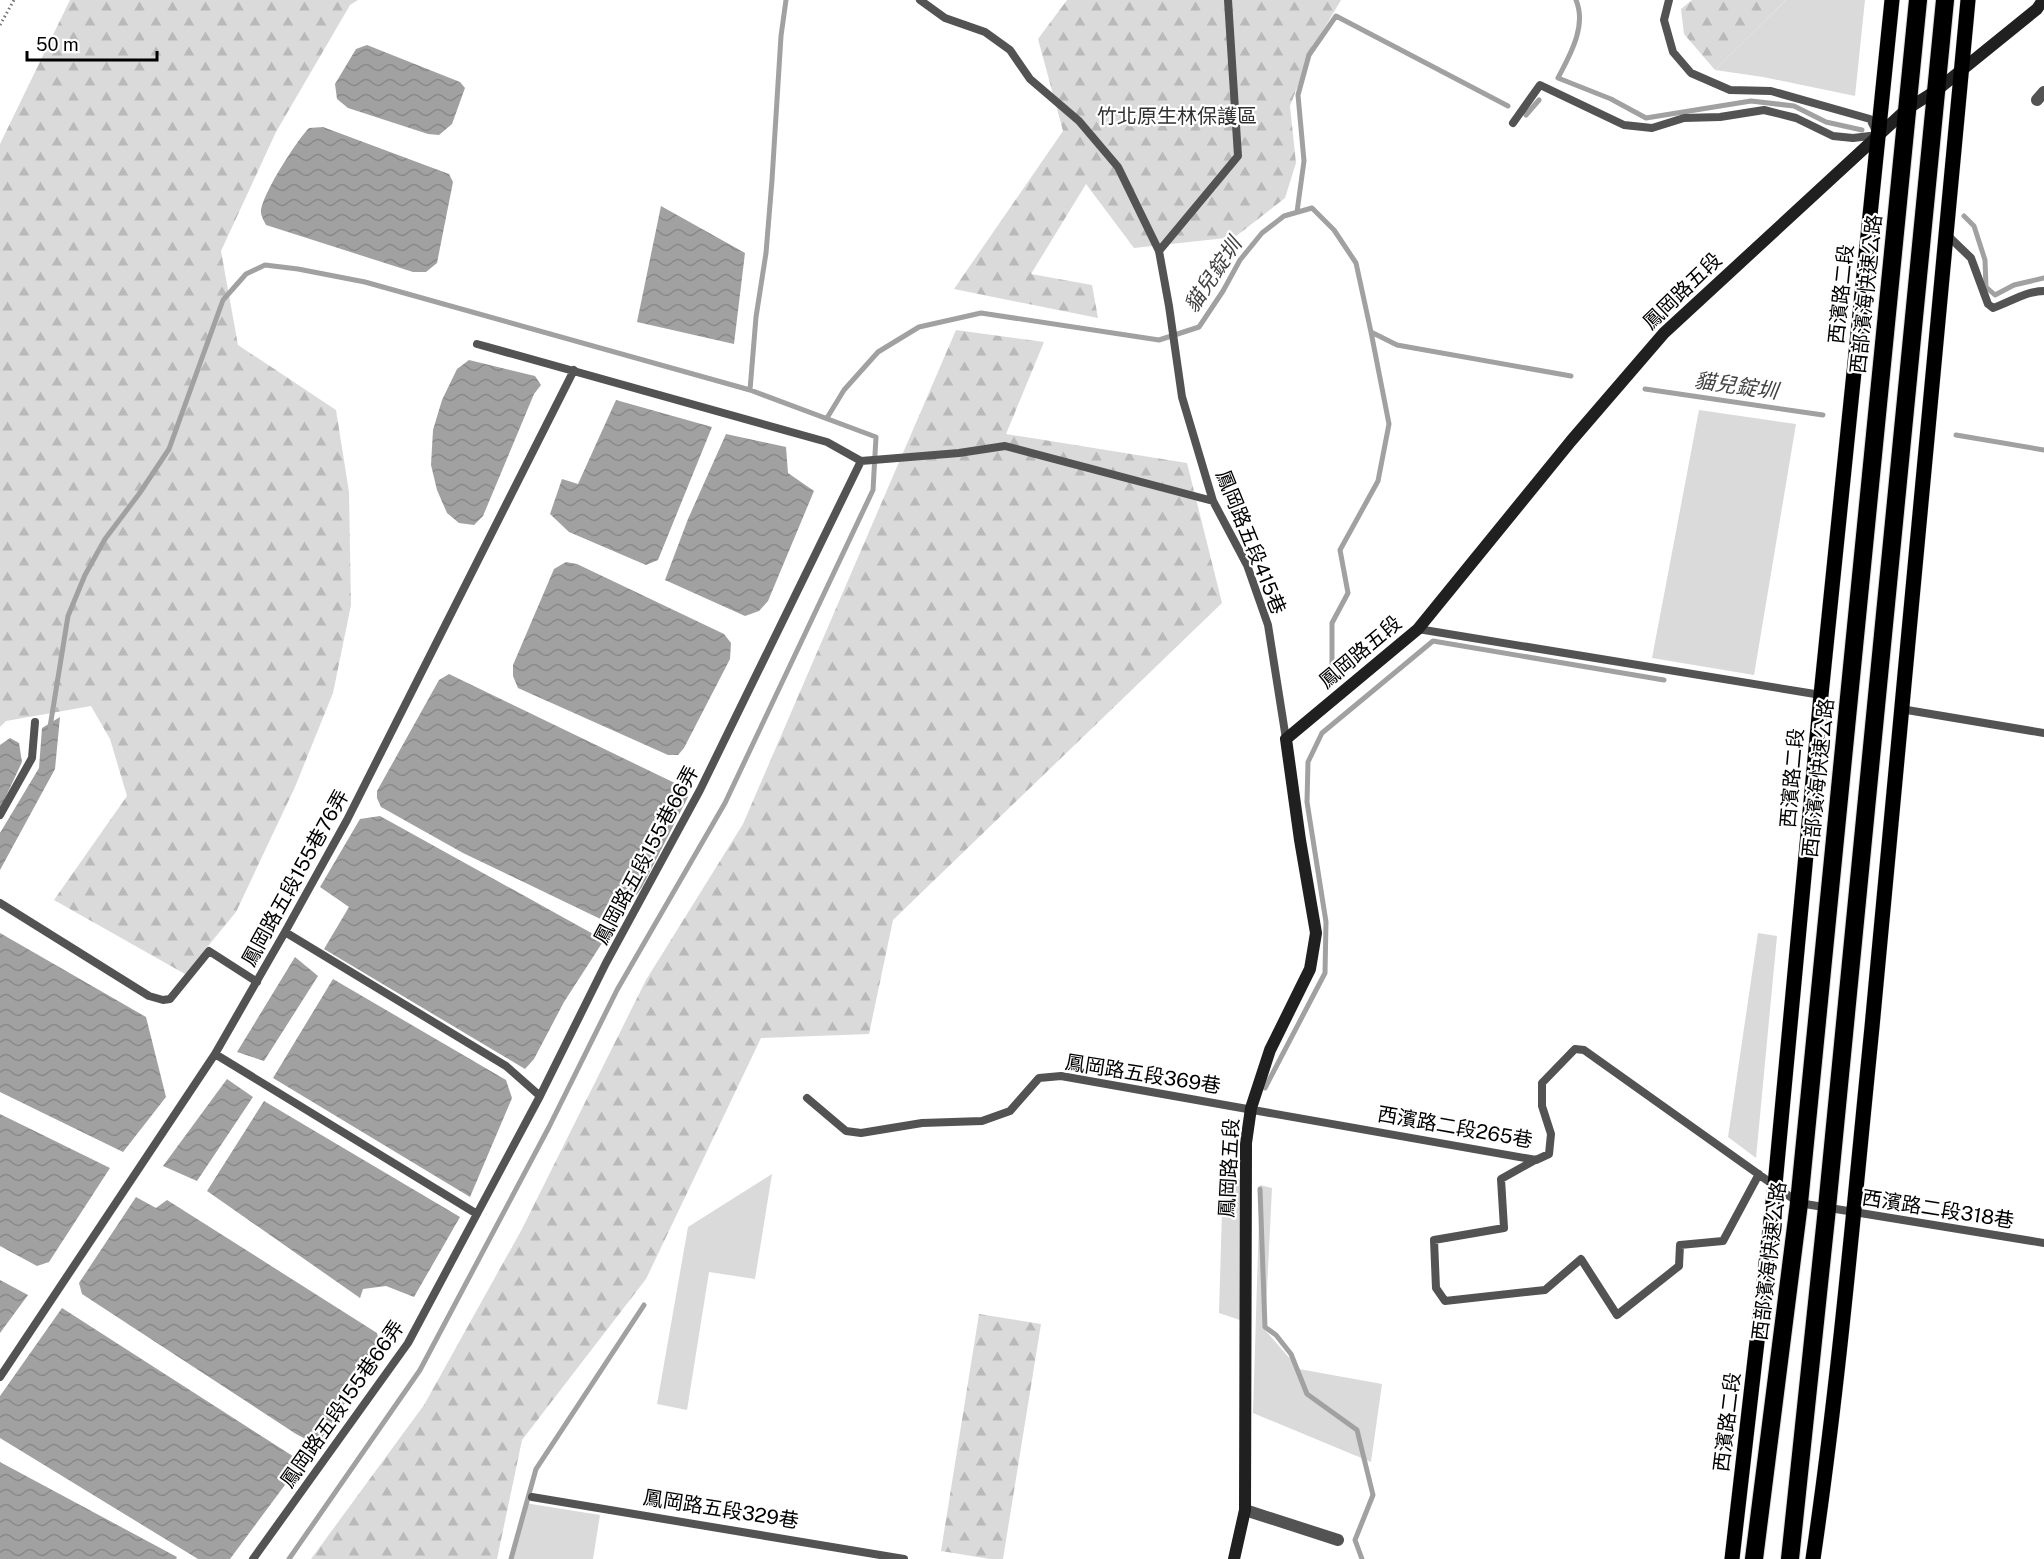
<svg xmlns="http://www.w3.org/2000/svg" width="2044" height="1559" font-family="'Public Sans','Noto Sans TC',sans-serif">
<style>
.green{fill:#dadada}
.forest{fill:url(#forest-firs)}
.water{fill:url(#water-waves)}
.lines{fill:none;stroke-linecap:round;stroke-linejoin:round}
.stream{stroke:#a1a1a1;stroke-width:5}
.primary-casing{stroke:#dbdbdb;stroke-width:16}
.highway-casing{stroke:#dbdbdb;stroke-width:20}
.path{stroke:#757575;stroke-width:3;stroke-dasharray:1.5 3;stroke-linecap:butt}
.lane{stroke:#535353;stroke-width:8}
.street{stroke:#535353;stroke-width:12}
.secondary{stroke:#202020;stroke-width:12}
.primary{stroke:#000;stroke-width:15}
.highway{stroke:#000;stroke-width:18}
.labels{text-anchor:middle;stroke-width:4.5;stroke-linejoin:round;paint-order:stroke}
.park-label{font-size:20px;fill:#313131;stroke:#fff}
.street-label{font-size:20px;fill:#000;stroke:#fff}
.water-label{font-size:21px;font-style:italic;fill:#424242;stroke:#fff}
</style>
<defs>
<pattern id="forest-firs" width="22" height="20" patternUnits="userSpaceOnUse" patternTransform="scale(1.5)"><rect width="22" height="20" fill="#dadada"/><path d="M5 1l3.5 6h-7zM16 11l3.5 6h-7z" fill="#b9b9b9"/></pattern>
<pattern id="water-waves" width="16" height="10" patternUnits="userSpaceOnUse" patternTransform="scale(1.5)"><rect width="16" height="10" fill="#a1a1a1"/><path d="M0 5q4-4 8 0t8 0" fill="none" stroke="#898989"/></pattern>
</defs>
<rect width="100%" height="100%" fill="#fff"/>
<path class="green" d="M1786,0H1865L1855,96L1763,77L1715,70Z
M1699,410L1796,424L1754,675L1652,658Z
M1758,933L1777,936L1756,1158L1728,1137Z
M772,1174L755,1279L709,1272L687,1410L657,1404L688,1227Z
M1223,1176L1241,1180L1240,1320L1219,1313Z
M1260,1185L1272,1188L1265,1330L1299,1369L1382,1384L1371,1462L1253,1413Z
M525,1503L600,1515L593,1559H509Z"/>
<path class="forest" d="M70,0H358L350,5L276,132L221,251L238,345L336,410L349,492L351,605L333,693L295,787L236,912L185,974L54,900L127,796L110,739L91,706L6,721L0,727V144Z
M1067,0H1341L1312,49L1290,106L1296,163L1285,198L1235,237L1134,248L1086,184L1031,274L1092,285L1098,318L954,289L1063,131L1038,39Z
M1692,0H1786L1715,70L1684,34L1681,9Z
M956,330L1044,342L1006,434L1187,463L1222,603L893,920L869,1034L761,1038L646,1279L522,1440L497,1559H311L424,1405L522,1229L646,980L743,824Z
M979,1314L1041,1324L1003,1559H990L941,1551Z"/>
<path class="water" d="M367,45L460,82L465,88L452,124L439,135L428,134L348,108L337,99L335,84L356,49Z
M323,127L449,174L453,182L437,263L426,272H413L266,225C264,221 261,216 261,212C261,196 297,140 309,128Z
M661,206L745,253L734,344L637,322Z
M469,360L535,376L541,385L534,394L483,516L474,525L459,523L447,513L437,490L431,465L433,430L442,400L457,369Z
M616,400L712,427L658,560L646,565L569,532L550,514L562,479L578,484Z
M726,434L786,447L788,473L814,491L768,601L759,611L745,616L665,580L688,519Z
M566,562L577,564L724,634L731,643L730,659L684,748L678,755H668L518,688L513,676V665L554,569Z
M449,674L681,786L688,797L642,887L615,926L463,853L381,807L377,798V791L439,680Z
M60,717L55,769L0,870V833L39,768L42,728Z
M10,738L19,743L22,762L0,809V745Z
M380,816L604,940L564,1002L534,1059L525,1069L324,949L349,907L320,887L360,819Z
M0,933L146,1017L166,1097L123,1152L0,1092Z
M295,957L318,976L264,1061L237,1052Z
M333,979L506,1080L512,1098L470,1197L273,1078Z
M227,1079L253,1097L197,1181L163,1166Z
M264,1101L460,1217L414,1297L386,1286L363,1289L360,1298L207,1191Z
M0,1114L110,1168L49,1262L37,1266L0,1246Z
M136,1197L156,1208L167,1200L377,1333L381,1349L317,1445L296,1434L82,1294L79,1283Z
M0,1280L28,1295L0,1333Z
M62,1308L302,1462L230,1559H198L0,1438V1396Z
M0,1462L177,1557L176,1559H0Z"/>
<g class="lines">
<path class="stream" d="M1576,0C1587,26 1570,55 1558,78L1611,99L1646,118L1751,101L1794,106L1826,122L1862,130
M1526,115L1539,100
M1297,212L1304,161L1298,95L1309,55L1336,16L1508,106
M1964,216L1974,226L1985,260L1986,287L1995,295L2014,285L2044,278
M1645,389L1823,415
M750,390L756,317L766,253L772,180L781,36L786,0
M827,418L844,390L878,352L919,327L981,313L1159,340L1199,327L1223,291L1240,260L1262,233L1284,216L1312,208L1334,230L1356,263L1371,332L1397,345L1571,376
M1956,435L2044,450
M1332,673V623L1348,593L1340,550L1378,481L1389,424L1371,332
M50,727L68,616L85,575L105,539L139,494L169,449L223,300L246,274L265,265L298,269L365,282L750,390L876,437L873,490L725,803L617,990L549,1127L420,1370L289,1559
M1265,1088L1325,973L1326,922L1307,802L1308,762L1322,733L1433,641L1664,680
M1260,1189L1265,1327L1276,1335L1291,1354L1307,1394L1357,1430L1373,1495L1355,1540L1362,1559
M511,1559L536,1469L644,1305"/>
<g class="primary-casing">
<path id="primary" d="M1732,1559L1775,1185L1821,695L1892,0
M1813,1559C1839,1382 1854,1205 1872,1027C1906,685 1934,342 1968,0"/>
</g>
<g class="highway-casing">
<path id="highway" d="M1754,1559L1799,1203L1918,0
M1790,1559L1827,1208L1945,0"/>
</g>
<path class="path" d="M0,25L14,0"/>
<path class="lane" d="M920,0L945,18L985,32L1010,50L1030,79L1079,121L1118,167L1159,251L1169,306L1182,397L1213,501L1247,565L1268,625L1286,739
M1513,123L1540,85L1624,125L1652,128L1684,118L1720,117L1764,110L1796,118L1833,136L1853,138L1878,135L1870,119L1771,91L1730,90L1691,73L1673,52L1664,20L1669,0
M1945,233L1971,258L1988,304L1993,308C2010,302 2026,291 2044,291
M1159,251L1238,156L1228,0
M477,344L827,442L861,461
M861,461L959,453L1005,446L1213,501
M1418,629L1821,695
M1901,709L2044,733
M0,815L32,758L35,722
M0,903L149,996L163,1000L170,999L209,951L257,982
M285,932L506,1066L540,1096
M215,1054L477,1214
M807,1098L846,1131L861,1133L922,1123L982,1121L1010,1111L1039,1078L1061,1076L1536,1160L1549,1154L1551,1134L1542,1106V1083L1575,1049L1584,1050L1799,1203L2044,1243
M1535,1160L1501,1179L1504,1228L1434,1240L1436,1288L1445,1301L1545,1290L1581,1259L1617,1315L1679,1266L1680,1245L1723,1241L1759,1174
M0,1377L215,1054L285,932L347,820L574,370
M532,1497L904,1559
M253,1559L408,1343L540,1096L606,963L700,790L861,461"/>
<path class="street" d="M2037,100L2044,92
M1245,1510L1338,1540"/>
<path class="secondary" d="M1234,1559L1245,1510L1246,1143L1251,1108L1270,1050L1310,969L1316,933L1300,840L1286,739L1418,629L1571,441L1664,333L1907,109L1937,90L2037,9L2043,0"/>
<use href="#primary" class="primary"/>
<use href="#highway" class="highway"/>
</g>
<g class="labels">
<g class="park-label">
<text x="1177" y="123">竹北原生林保護區</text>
</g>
<g class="street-label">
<text transform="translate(1682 291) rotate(-44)" y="7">鳳岡路五段</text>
<text transform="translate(1841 294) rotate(-84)" y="7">西濱路二段</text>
<text transform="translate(1866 294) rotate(-84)" y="7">西部濱海快速公路</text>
<text transform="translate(1251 542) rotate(68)" y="7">鳳岡路五段415巷</text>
<text transform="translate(1360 652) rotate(-40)" y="7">鳳岡路五段</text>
<text transform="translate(1792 778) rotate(-85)" y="7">西濱路二段</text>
<text transform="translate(1818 778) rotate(-84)" y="7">西部濱海快速公路</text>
<text transform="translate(646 855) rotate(-62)" y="7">鳳岡路五段155巷66弄</text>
<text transform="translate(295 878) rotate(-61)" y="7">鳳岡路五段155巷76弄</text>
<text transform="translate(1143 1074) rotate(9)" y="7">鳳岡路五段369巷</text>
<text transform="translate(1455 1127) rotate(10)" y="7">西濱路二段265巷</text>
<text transform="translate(1229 1168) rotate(-87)" y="7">鳳岡路五段</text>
<text transform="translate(1938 1209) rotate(9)" y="7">西濱路二段318巷</text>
<text transform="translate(1769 1261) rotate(-83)" y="7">西部濱海快速公路</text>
<text transform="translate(342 1404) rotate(-55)" y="7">鳳岡路五段155巷66弄</text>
<text transform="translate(1727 1422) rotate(-83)" y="7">西濱路二段</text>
<text transform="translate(721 1509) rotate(9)" y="7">鳳岡路五段329巷</text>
</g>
<g class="water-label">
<text transform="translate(1213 275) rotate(-56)" y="7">貓兒錠圳</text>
<text transform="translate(1736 386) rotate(8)" y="7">貓兒錠圳</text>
</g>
</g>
<path d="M27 51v9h130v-9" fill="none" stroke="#000000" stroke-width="3"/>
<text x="36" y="51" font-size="18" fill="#000000" stroke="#ffffff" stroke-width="4.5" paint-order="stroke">50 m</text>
</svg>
